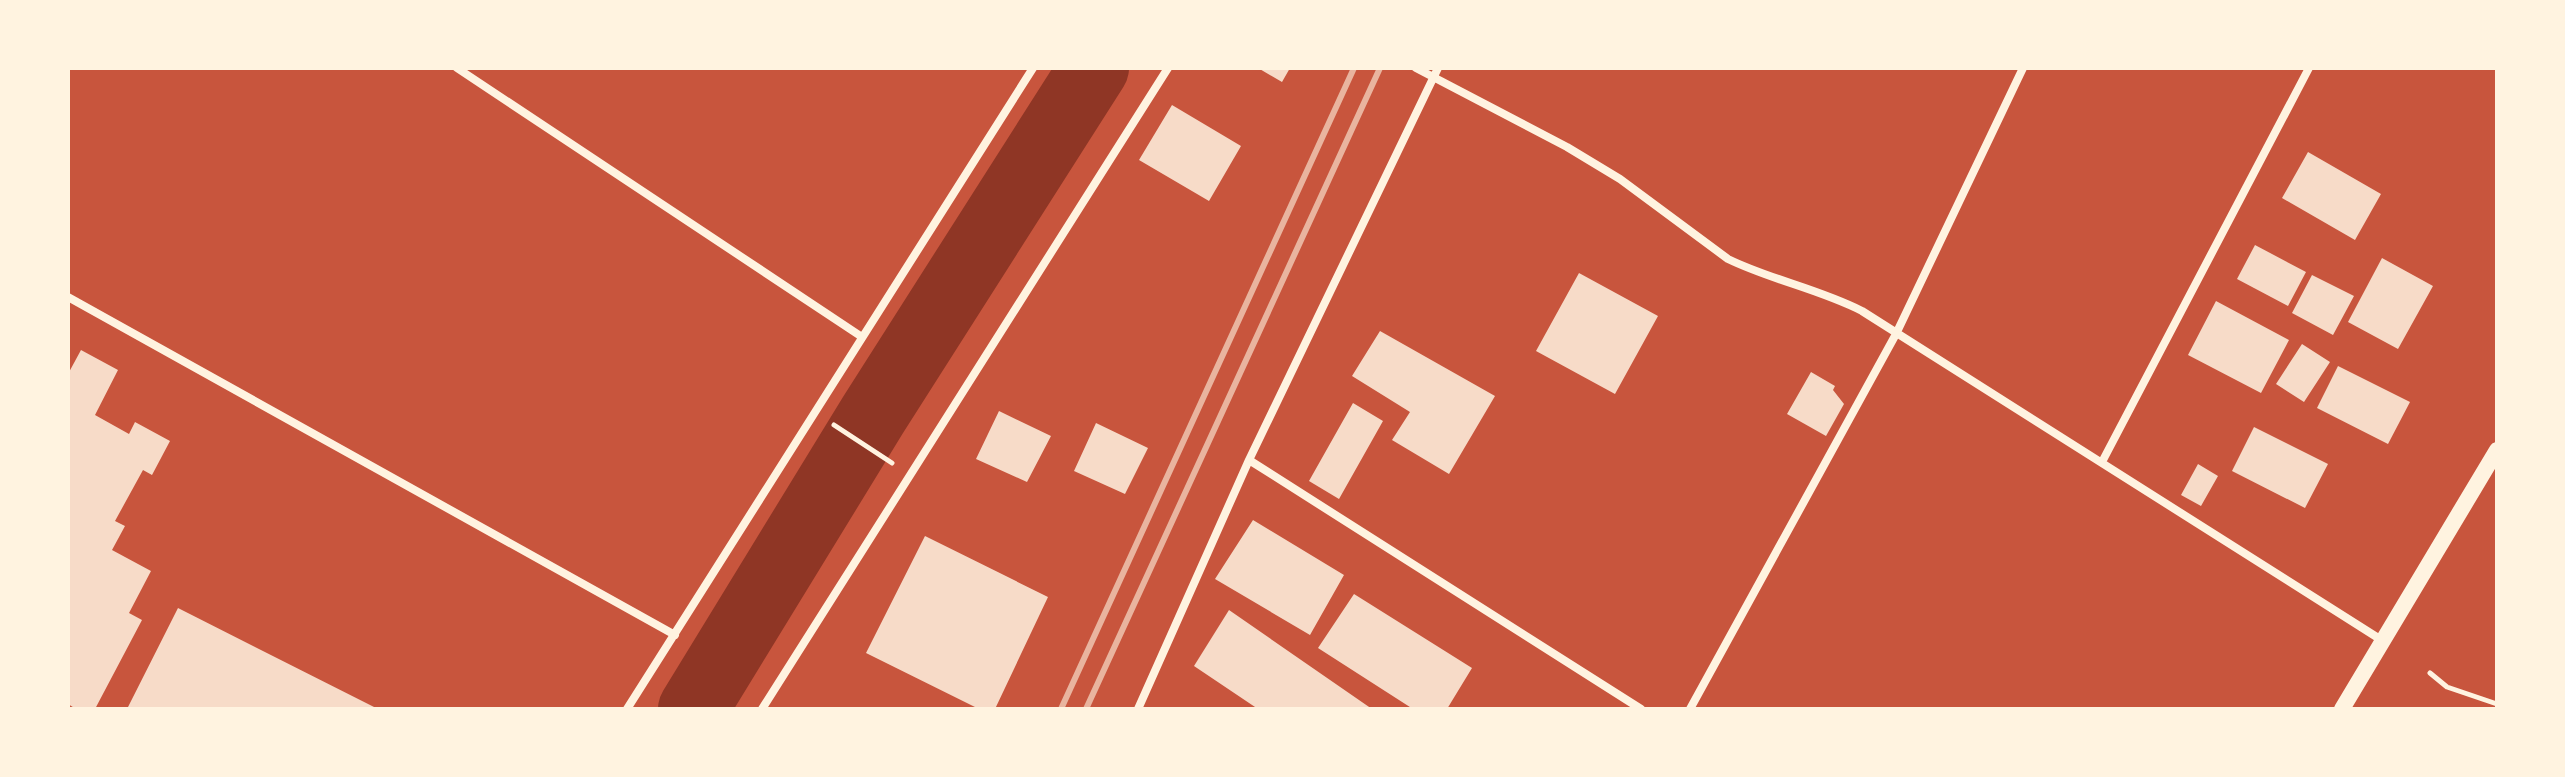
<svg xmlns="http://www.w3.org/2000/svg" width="2565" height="777" font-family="Cabin,sans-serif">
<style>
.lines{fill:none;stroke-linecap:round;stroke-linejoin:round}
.river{stroke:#8f3625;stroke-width:70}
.building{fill:#f7dbc8}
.path{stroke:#fff3e0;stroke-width:5}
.minor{stroke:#fff3e0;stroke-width:8}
.secondary{stroke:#fff3e0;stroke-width:16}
.rail{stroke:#e9b49f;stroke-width:6}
</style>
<rect width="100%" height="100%" fill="#c8553d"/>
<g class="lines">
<path class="river" d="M693,709L873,415L1094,68"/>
</g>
<path class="building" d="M1258,68H1290L1282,82Z
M1172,105L1241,146L1209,201L1139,160Z
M2308,152L2381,194L2355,240L2282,198Z
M2255,245L2306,272L2288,306L2237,279Z
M2382,258L2433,286L2398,349L2348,322Z
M1579,273L1658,316L1615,394L1536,351Z
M2312,275L2354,296L2333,335L2292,313Z
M2216,301L2289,340L2261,393L2188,355Z
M1380,331L1495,396L1449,474L1392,440L1410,412L1352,376Z
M2302,344L2330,362L2304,402L2276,384Z
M81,350L118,370L95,415L129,434L135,422L170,441L152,475L143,470L115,521L125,526L112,550L151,571L129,613L142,620L95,709H76L68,704V374Z
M2338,366L2410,402L2388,444L2317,408Z
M1811,372L1835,386L1833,390L1844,404L1826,436L1787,414Z
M1353,403L1383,421L1339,499L1309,481Z
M999,411L1051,436L1027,482L976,459Z
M1096,423L1148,448L1125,494L1074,471Z
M2254,427L2328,464L2305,508L2232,471Z
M2198,464L2218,476L2201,506L2181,495Z
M1253,520L1344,575L1310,635L1215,579Z
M925,536L1048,597L995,709H979L866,653Z
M1354,594L1472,668L1447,709H1413L1318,648Z
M178,608L378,709H127Z
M1229,610L1372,709H1258L1194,666Z"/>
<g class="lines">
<path class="path" d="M834,425L892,463
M2430,673L2447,687L2497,704"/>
<path class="minor" d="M457,68L862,337
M1416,68L1567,147L1620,179L1728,259C1771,280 1819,289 1862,311L2383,641
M68,297L675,635
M1249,460L1641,709
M2102,462L2309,68
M627,709L1033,68
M762,709L1168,68
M1138,709L1249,460L1438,68
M1690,709L1896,334L2023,68"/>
<path class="secondary" d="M2342,709L2497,450"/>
<path class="rail" d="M1061,709L1354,68
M1086,709L1380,68"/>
</g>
<rect width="2565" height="777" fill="none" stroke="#fff3e0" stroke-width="140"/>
</svg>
